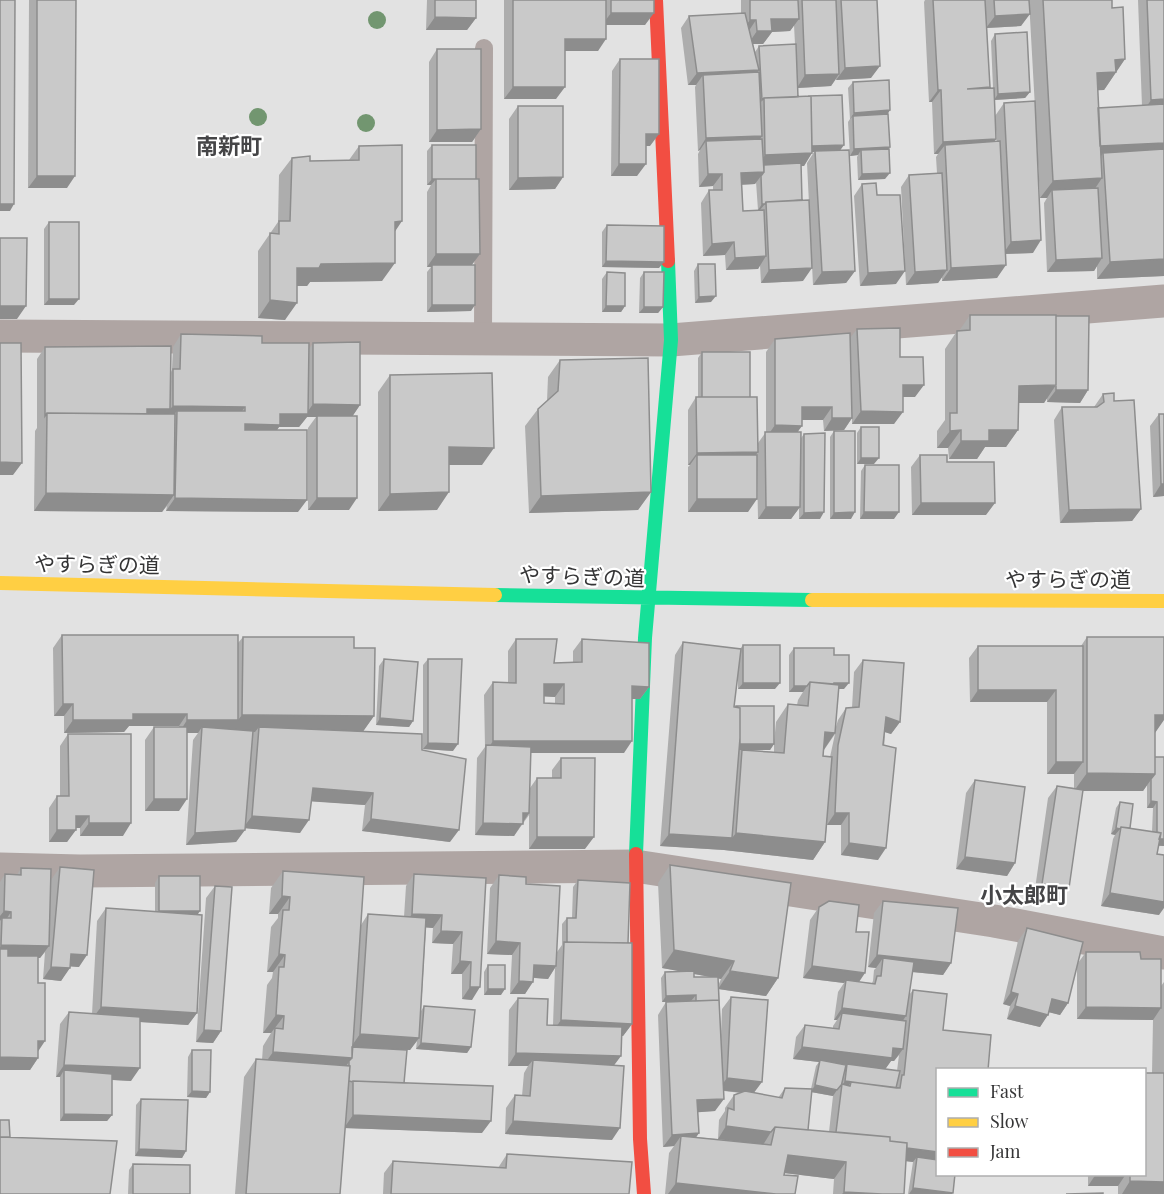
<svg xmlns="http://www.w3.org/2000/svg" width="1164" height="1194" font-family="'Playfair Display','Noto Sans JP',serif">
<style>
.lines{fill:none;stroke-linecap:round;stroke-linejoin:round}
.lane{stroke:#afa5a3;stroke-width:18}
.street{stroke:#afa5a3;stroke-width:33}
.fast{stroke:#16e098;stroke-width:14}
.slow{stroke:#ffcf43;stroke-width:14}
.jam{stroke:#f24e42;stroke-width:14}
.tree{fill:#729670}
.wall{fill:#adadad;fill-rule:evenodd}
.shaded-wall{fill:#8d8d8d}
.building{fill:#c9c9c9;stroke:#8d8d8d;stroke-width:1.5;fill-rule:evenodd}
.labels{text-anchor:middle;stroke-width:4.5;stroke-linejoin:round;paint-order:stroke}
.street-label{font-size:21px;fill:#353536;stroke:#fff}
.neighbourhood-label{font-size:22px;font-weight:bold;fill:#454547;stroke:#fff}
</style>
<rect width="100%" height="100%" fill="#e2e2e2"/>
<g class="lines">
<path class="lane" d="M483,339L484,48"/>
<path class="street" d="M0,336L671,340L1164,301
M0,869L80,871L635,866L994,921L1164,953"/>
<path class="fast" d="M495,595L812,600
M636,854L645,638L671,340L668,261"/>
<path class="slow" d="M0,583L495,595
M812,600L1164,601"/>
<path class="jam" d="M656,0L668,261
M636,854L640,1139L644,1194"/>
</g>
<g class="tree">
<circle cx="377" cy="20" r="9"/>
<circle cx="258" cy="117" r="9"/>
<circle cx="366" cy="123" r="9"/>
</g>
<path class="wall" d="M29,0H76L67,188H28Z
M427,0H476V18L467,30H426Z
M504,0H654L645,25H606L598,51H565L556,99H504Z
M741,0H877L871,78L836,80V79L831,86L798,88V97L840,150L855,271L846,283L813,285L807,163L814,152H812L804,166H801L803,281L761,283L760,265L758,269L726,270L725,255L703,256L701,203L709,190H713V186L699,187L698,154L700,150L698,151L695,87L696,85H688L681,28L689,16L741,13ZM794,25L795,44L759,46L755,52L753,44H763L772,32L790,31ZM756,182L758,210L743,211L742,185L755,184Z
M925,0H1029L1021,26L987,28L989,88H993L991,41L995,34L1030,92L1025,98L994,100L995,142H997L995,116L1004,103L1033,253L1006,254L997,278L942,281V277L938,283L906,285L901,187L909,175L937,173L936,157L938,154H934L932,102H929L924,2Z
M1029,0H1112V8L1125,59L1104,90H1097L1098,108L1142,106L1138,0H1164V276L1097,279V266L1094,271L1047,272L1044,203L1047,198H1040Z
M437,49L481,129L472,142H429V62Z
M620,59L650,146H646L637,176H611L612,71Z
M853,82L888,114V149L885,179L858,180L857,157L858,155L850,156L848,122L850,119L848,88Z
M518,106L563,177L555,189L509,190V119Z
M432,145L476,179L480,254L471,265V311L427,312V272L431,267H427V192L431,185H427V151Z
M359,146L395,232L382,281L310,282L307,286H297L285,320L258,318V251L278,222L279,175L292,158L310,161L349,160Z
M862,184L877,195L896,284L860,286L854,196Z
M49,222L74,305H44V229Z
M607,225L659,268L602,267V232Z
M698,264L711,302L695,303L694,271Z
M607,272L625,306L621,312H602V279Z
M644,272L663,307L658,313H639L640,278Z
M970,315L1088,390L1080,403L1047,402V397L1044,403H1019L1018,430L1006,447H985L977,459H949L948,448H937V431L945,420V349L957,331H959Z
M857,329L900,357L915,397H903L894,424H852V418L844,430L824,431L823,420H802L798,432L801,438L804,434L820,519H799V508L791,519H758L757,464L748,512H688V467L690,465H688V410L696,397H698V358L702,352L750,397L758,443L766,432V352L775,339L850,338Z
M181,334L262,343L309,349L313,343L360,405L352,416L349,510H308V428L316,417H307L299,427H279L277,430L298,512L166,511L167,506L162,512L34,511L35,431L37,428V359L45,347L171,372L172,370L173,347Z
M560,360L651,492L638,510L529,513L525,426L538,409L547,401L548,377Z
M390,375L482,465H449L437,510L378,511V392Z
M1103,394L1141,509L1132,521L1060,523L1054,420L1062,407H1094Z
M1159,414H1164V496L1153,497L1150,426Z
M861,427L874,464H857V433Z
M834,431L851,519H830V437Z
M920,455L986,515H912L911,467Z
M865,465L894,519H860L861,471Z
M62,635L238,643L243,637L354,648L374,716L363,731L422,750L450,842L362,831L365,805L312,801L300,833L245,828L236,842L186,845L193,740L198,733H187L179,811H145V740L154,727H179V726H129L124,732L64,733V716H54L53,648Z
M1087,637L1155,733V757H1164V846H1158L1157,854L1159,915L1101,906L1113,839L1115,835L1111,834L1116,808L1120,802L1130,828L1152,832L1153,808H1147V785L1143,791H1083L1069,888L1060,900L1034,896L1048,798L1057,786L1074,788V774H1047V702H970L969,658L978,646H1081Z
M516,639L554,663L573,662V651L582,639L649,687L640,699H632L624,753H531L530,788L537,778H552V770L561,758L585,849H529V815L514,836L475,835L477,758L485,747L484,695L493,682L508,683V651ZM544,696L555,697V704L544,703Z
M683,642L740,649L743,645L775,689H738V670L734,707L736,706L774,743L776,722L788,704L797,705L798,700L803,692H789V655L794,648L834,655L844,689H839L835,730L838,720L846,708H852L854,672L863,660L900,722L891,734L885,732L878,860L841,855V825H827L825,842L813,860L724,850L660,846L675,655ZM835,734L830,757L823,756L824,750ZM774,744V752L748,750H770Z
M384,659L413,721L409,727L376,725L379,666Z
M428,659L453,751L423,749V665Z
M68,734L123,836H80V828H76L67,842H49V808L57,796H60V746Z
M975,780L1015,863L1007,876L956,869L966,793Z
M670,865L778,978L766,996L719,989L721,1035L722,1009L731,997L754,1093L778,1098L785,1088L811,1089L816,1066L819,1062L793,1059L796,1037L805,1025L833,1028V1026L837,1020H834L838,992L844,983L803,978L810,920L819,907L856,932L859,982L872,983L873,981L874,970L876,968L868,967L874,913L883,901L951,963L943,975L912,972L909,995L913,990L938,1070L952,1194H908L913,1162L906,1161L904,1194H833L834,1179L784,1173V1175L795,1194H665L669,1153L674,1146L663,1147L658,1015L666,1002H683H662L661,978L665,972L681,971L662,968L658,883ZM694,974L712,977H694ZM718,978L721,979L718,986ZM899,1055L897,1071L885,1069L891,1061H894ZM724,1091L741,1093L734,1095L725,1108V1111L719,1120L718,1139L738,1141L696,1137L699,1133L698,1112L715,1111ZM811,1092L833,1096L829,1132L808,1130Z
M60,867L79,967L70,966L61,981L43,979L45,952L40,958H38V1058L30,1070H0V882L5,874L17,875L21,868L51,880Z
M283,871L361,925L368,914L404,917L406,886L414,874L486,878L472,1000L462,999V974H451L453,944L432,943L433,928L426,927L421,1011L424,1006L471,1047L467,1053L416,1049L417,1041L410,1050L352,1047L404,1083L482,1133L345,1128L340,1194H235L244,1077L256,1059L262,1060L263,1046L271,1033H263L267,985L272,978L273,972H267L271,927L278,918V914H269L271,888Z
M499,875L526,884L557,952L562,945V924L567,918H572L573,887L578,880L628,943L632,1024L623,1036H621L614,1065L612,1140L505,1134L506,1108L515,1095L522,1096L524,1073L528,1066H508L509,1010L518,998L547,1025H553L555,968L548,979L534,978L525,994H510L512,955L487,954L490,888Z
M159,876L197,915V1013L188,1025L140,1022L131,1081L112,1080V1115L107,1121H60V1077H56L60,1024L69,1012L92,1014L97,921L106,908L155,912V883Z
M215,886L221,1031L213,1043L196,1042L206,898Z
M1027,928L1078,963L1086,952L1141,959L1161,986L1164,982V1194H1118V1186H1088V1174H1144L1152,1073L1153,1020L1077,1019V965L1068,1003L1060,1015L1049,1012L1040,1027L1007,1019L1010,1006L1003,1004L1018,941Z
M488,965L501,995H484V972Z
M192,1050L210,1092L206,1098L187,1097L188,1057Z
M141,1099L186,1151L182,1158L135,1156L136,1105Z
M507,1154L629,1194H383L384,1173L393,1161L498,1168Z
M133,1164L190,1194H128L129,1170Z"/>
<path class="shaded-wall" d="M611,13H654L645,25H602Z
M1030,14L1021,26L986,28L995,16Z
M435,17L476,18L467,30H426Z
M771,19H799L790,31L772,32L763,44H748L757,31Z
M750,20H756L748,32H741Z
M565,39H606L598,51H556Z
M1125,59L1104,90L1084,91L1097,73L1115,60Z
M880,66L871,78L836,80L845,68Z
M759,70L751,82L703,75L696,85H688L697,73Z
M839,74L831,86L797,88L805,75Z
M513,87H565L556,99H504Z
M938,90H941L932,102H929Z
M1030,92L1025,98L994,100L998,94Z
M1164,99V111L1143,112L1151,100Z
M890,110L886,117L853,116L850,119L854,113Z
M481,129L472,142H429L437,130Z
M646,134H659L650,146H637Z
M762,136L754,148L706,141L700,150L698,151L706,138Z
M996,139L987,152L945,145L938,154H934L943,142Z
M1164,143V155L1103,153L1100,158L1099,146Z
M844,145L839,152L815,151L814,152H805L810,146Z
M890,147L885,154L861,150L858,155L850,156L854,149Z
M812,153L804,166L757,167L765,155Z
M619,164H646L637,176H611Z
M764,172L755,184L732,185L741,173Z
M890,173L885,179L858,180L862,174Z
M708,174H722L713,186L699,187Z
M37,176H75L67,188H28Z
M563,177L555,189L509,190L518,178Z
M1102,178L1090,196L1052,190L1047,198H1040L1053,181Z
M432,179H436L431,185H427Z
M0,204H14L10,211H0Z
M762,204H765L760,210H758Z
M402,221L390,239L395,222Z
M1041,240L1033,253L1003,254L1011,242Z
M734,242L725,255L703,256L712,244Z
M436,254H480L471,266L427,267Z
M766,256L758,269L726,270L735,258Z
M1102,258L1094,271L1047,272L1056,260Z
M1164,259V276L1097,279L1110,262Z
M606,261L664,262L659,268L602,267Z
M395,263L382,281L310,282L307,286H285L297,268L321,264Z
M1006,265L997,278L942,281L951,268Z
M812,268L803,281L761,283L769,270Z
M947,270L938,283L906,285L915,272Z
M855,271L846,283L813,285L822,272Z
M905,271L896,284L860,286L868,273Z
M716,296L711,302L695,303L699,297Z
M49,299H79L74,305H44Z
M270,300L297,303L285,320L258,318Z
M432,305H475L471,311L427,312Z
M0,306H26L17,319H0Z
M606,306H625L621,312H602Z
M644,307H663L658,313H639Z
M903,385H924L915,397H894Z
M1056,385L1044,403H1007L1019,386Z
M1056,390H1088L1080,403L1047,402Z
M313,404L360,405L352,417H307L299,427H279L272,437L236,436L245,424L280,414H306Z
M173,406L245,407L236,419L177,411L171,418L139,429L147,409H170Z
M802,407H832L823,420H794Z
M861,411L903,412L894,424H852Z
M832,418H852L844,430L824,431Z
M775,425L802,426L793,438H766Z
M961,430L948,448H937L950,431Z
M989,430H1018L1006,447H985L977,459H949L961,441Z
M449,447L494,448L482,465H436Z
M758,452L749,464L697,455L690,465H688L697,453Z
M861,458H879L874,464H857Z
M0,462L22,463L13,475H0Z
M1161,484H1164V496L1153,497Z
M449,492L437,510L378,511L390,494Z
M651,492L638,510L529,513L541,496Z
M46,493L174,495L162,512L34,511Z
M175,498L307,500L298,512L166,511Z
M317,498H357L349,510H308Z
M697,499H757L748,512H688Z
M921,503H995L986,515H912Z
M766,507H800L791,519H758Z
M1141,509L1132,521L1060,523L1069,510Z
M824,512L820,519H799L804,513Z
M855,512L851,519H830L834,513Z
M864,512H899L894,519H860Z
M743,683H780L775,689H738Z
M834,683H849L844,689H833Z
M544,684H564L555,697L535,696Z
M632,686L649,687L640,699H623Z
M794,686H807L803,692H789Z
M978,690H1056L1047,702H970Z
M63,704H73L64,716H54Z
M133,714H187L179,726H129L124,732L64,733L73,720Z
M242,715L374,716L362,733L259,727L255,732L202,733V727L198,733H179L187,720H238Z
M1155,715H1164V720L1155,733Z
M886,717L900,722L891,734L878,730Z
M380,718L413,721L409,727L376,725Z
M825,732L835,733L823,751Z
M493,741H632L624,753H485Z
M428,743L458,744L453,751L423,749Z
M736,744H774L770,750H731Z
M1056,762H1083L1074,774H1047Z
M1087,773L1155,774L1143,791H1074Z
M313,788L373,793L365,805L305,801Z
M154,799H187L179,811H145Z
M1151,801L1157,802L1153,808H1147Z
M523,813H529L514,836L475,835L483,823Z
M835,813H849L841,825H827Z
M76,816H89L80,828H67Z
M252,816L309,820L300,833L243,828Z
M371,819L459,830L450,842L362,831Z
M89,823H131L123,836H80Z
M1116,828L1120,829L1115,835L1111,834Z
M57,830H76L67,842H49Z
M245,830L236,842L186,845L195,833Z
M736,833L825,842L813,860L724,850L660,846L669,834L732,838Z
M537,837H594L585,849H529Z
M1156,839H1164V846L1152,845Z
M849,843L886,848L878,860L841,855Z
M965,857L1015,863L1007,876L956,869Z
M1042,884L1069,888L1060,900L1034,896Z
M1110,893L1164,902V908L1159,915L1101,906Z
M282,896L290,897L278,914H269Z
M4,911L11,912L3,924L2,918L0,921V916Z
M159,911H200L196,917H155Z
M412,914L442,915L433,928L403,926Z
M441,931L462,932L453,944L432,943Z
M496,941L520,943L512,955L487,954Z
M1,945L49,946L40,958L0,957V947Z
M674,950L734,961L721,979L662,968Z
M71,954L87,955L79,967L63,966Z
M279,954L285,955L273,972H267Z
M877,955L951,963L943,975L882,969L883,958L876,968L868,967Z
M460,961L471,962L462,974H451Z
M534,965L556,966L548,979L525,977Z
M812,966L865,973L857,985L846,980L844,983L803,978Z
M51,967L70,968L61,981L43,979Z
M730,971L778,978L766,996L718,989Z
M519,981L533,982L525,994H510Z
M470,987H480L472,1000L462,999Z
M488,989H505L501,995H484Z
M1011,992L1018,994L1010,1006L1003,1004Z
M696,995L691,1001L662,1002L666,996Z
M1052,999L1068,1003L1060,1015L1044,1011Z
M1015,1006L1048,1015L1040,1027L1007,1019Z
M101,1007L197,1013L188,1025L92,1019Z
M1086,1007L1161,1008L1153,1020L1077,1019Z
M842,1008L906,1016L897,1029L842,1013L837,1020H834Z
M276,1015L284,1016L271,1033H263Z
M561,1020L632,1024L623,1036L552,1033Z
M204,1030L221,1031L213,1043L196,1042Z
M360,1034L419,1038L410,1050L351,1047Z
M38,1041H45L37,1053Z
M421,1043L471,1047L467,1053L416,1049Z
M802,1047L893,1048L903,1049L894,1061H891L884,1071L847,1064L846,1066L820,1060L819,1062L793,1059Z
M273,1052L352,1058L339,1075L261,1069Z
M516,1053L621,1056L612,1068L533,1060L528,1066H508Z
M0,1057L38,1058L30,1070H0Z
M64,1065L140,1068L131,1081L64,1077V1070L60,1077H56Z
M727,1078L762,1082L753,1094L718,1090Z
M845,1081L896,1088L850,1086L851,1082L847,1088L841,1087Z
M815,1085L837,1090L833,1096L811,1092Z
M192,1091L210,1092L206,1098L187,1097Z
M724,1099L715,1111L688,1113L697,1100Z
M64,1114L112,1115L107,1121H60Z
M353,1115L491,1121L482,1133L344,1128Z
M513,1121L620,1128L612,1140L505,1134Z
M726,1126L771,1132L763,1145L718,1139Z
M699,1133L690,1146L681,1136L674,1146L663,1147L672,1135Z
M886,1146L938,1152V1165L917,1157L913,1162L878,1158Z
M139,1149L186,1151L182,1158L135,1156Z
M788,1155L846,1162L834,1179L776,1172Z
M1096,1174H1126L1118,1186H1088Z
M1130,1181L1164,1182V1194H1122Z
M676,1183L776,1194H668Z
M913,1188L953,1193L952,1194H909Z
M844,1192L882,1194H842Z"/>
<path class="building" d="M0,0H15L14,204H0Z
M37,0H76L75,176H37Z
M435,0H476V18L435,17Z
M513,0H606V39H565V87H513Z
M611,0H654V13H611Z
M750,0H798L799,19H771L772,31H757L756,20H750Z
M802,0H836L839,74L805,75Z
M841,0H877L880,66L845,68Z
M933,0H985L990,87L967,89L994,88L996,139L943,142L941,90H938Z
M994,0H1029L1030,14L995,16Z
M1043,0H1112V8L1123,7L1125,59L1115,60L1116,72L1097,73L1102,178L1053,181Z
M1147,0H1164V99L1151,100Z
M745,13L759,70L697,73L689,16Z
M1027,32L1030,92L998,94L995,34Z
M796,44L798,97L764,98L762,100L759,46Z
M437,49H481V129L437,130Z
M620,59H659V134H646V164H619Z
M759,72L762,136L706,138L703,75Z
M889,80L890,110L854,113L853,82Z
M842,95L844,145L812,146L811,96H808Z
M811,96L812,153L765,155L764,98Z
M1035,101L1041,240L1011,242L1004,103Z
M1164,104V143L1100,146L1098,108Z
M518,106H563V177L518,178Z
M888,114L890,147L854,149L853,116Z
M762,139L764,172L741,173L743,211L764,210L766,256L735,258L734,242L712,244L709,190H722V174H708L706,141Z
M1000,141L1006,265L951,268L945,145Z
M402,145V221L395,222V263L321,264L319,268H297V303L270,300V233L279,234V221H290L292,158L310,156V161L359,160V146Z
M432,145H476V179H432Z
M889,149L890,173L862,174L861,150Z
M1164,149V259L1110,262L1103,153Z
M849,150L855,271L822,272L815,151Z
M801,163L802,200L766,202L765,204H762L761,176L764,172V165Z
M942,173L947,270L915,272L909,175Z
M436,179H479L480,254H436Z
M876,183L877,195H900L905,271L868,273L862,184Z
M1098,188L1102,258L1056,260L1052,190Z
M809,200L812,268L769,270L766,202Z
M49,222H79V299H49Z
M607,225L664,226V262L606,261Z
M0,238H27L26,306H0Z
M698,264H715L716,296L699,297Z
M432,265H475V305H432Z
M607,272L625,273V306H606Z
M644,272H664L663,307H644Z
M970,315H1056V385L1019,386L1018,430H989V441H961V430L950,431V413H957V331L970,330Z
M1056,316H1089L1088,390H1056Z
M900,328V357H923L924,385H903V412L861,411L857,329Z
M850,333L852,418H832V407H802V426L775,425V339Z
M181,334L262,336V343H309L308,414H280V425L245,424V430H307V500L175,498L177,411H245V407L173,406V369H180Z
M360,342V405L313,404V343Z
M0,343H21L22,463L0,462Z
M171,346L170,409H147V414L47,413L45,416V347Z
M702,352H750V397H702Z
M648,358L651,492L541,496L538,409L558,391L560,360Z
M492,373L494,448L449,447V492L390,494V375Z
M1114,393V401L1134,400L1141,509L1069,510L1062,407H1097L1104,402L1103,394Z
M696,397H757L758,452L697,453Z
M47,413L175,414L174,495L46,493Z
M1159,414H1164V484H1161Z
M317,416H357V498H317Z
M861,427H879V458H861Z
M834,431H855V512L834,513Z
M765,432H801L800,507H766Z
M825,433L824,512L804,513V434Z
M697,455H757V499H697Z
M920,455H947V462H994L995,503H921Z
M865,465H899V512H864Z
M62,635H238V720H187V714H133V720H73V704H63Z
M243,637H354V648H375L374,716L242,715Z
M1087,637H1164V715H1155V774L1087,773Z
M516,639H557L554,663L582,662V639L649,643V687L632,686V741H493V682L516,683ZM544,684H564V704L544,703Z
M683,642L741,649L734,707L740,708V738L732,838L669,834Z
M743,645H780V683H743Z
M978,646H1083V762H1056V690H978Z
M794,648H834V655H849V683H834V684L810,682L807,686H794Z
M384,659L418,662L413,721L380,718Z
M428,659H462L458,744L428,743Z
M863,660L904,663L900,722L886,717L883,745L896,748L886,848L849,843V813H835L838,745L846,708L859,707Z
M810,682L839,685L835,733L825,732L823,756L832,757L825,842L736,833L742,750L784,753L788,704L808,706Z
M736,706H774V744H740V708L736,707Z
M154,727H187V799H154Z
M202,727L253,731L245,830L195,833Z
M259,727L422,734V750L466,759L459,830L371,819L373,793L313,788L309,820L252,816Z
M68,734H131V823H89V816H76V830H57V796H69Z
M486,745L531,747L529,813H523V824L483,823Z
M1155,757H1164V839H1159L1161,833L1157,832V802L1151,801V779L1155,774Z
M561,758H595L594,837H537V778H561Z
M975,780L1025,787L1015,863L965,857Z
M1057,786L1083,790L1069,888L1042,884Z
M1120,802L1133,804L1130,828L1121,827L1120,829L1116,828Z
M1121,827L1161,833L1157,854L1164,855V902L1110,893Z
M670,865L791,883L778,978L730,971L734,961L674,950Z
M60,867L94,870L87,955L71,954L70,968L51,967Z
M21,868L51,869L49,946L1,945L2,918H11V912L4,911L5,874L21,875Z
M283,871L364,877L352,1058L273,1052L275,1028L283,1029L284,1016L276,1015L279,967H284L285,955L279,954L283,910H289L290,897L282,896Z
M414,874L486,878L480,987H470L471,962L460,961L462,932L441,931L442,915L412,914Z
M499,875L526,877V884L560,886L556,966L534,965L533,982L519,981L520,943L496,941Z
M159,876H200V911H159Z
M578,880L630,883L628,943L567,942V918H576Z
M215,886L232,887L221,1031L204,1030Z
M829,901L859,905L856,932H869L865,973L812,966L819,907Z
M883,901L958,908L951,963L877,955Z
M106,908L202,915L197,1013L101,1007Z
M368,914L426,918L419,1038L360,1034Z
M1027,928L1083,942L1068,1003L1052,999L1048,1015L1015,1006L1018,994L1011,992Z
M564,942L632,943V1024L561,1020Z
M0,949H8V956H38V983H45V1041H38V1058L0,1057Z
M1086,952H1140L1141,959H1161V1008L1086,1007Z
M883,958L914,962L906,1016L842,1008L846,980L875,984L877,976H881Z
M488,965H505V989H488Z
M694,971V977H718L719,1000L696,1001V995L666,996L665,972Z
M913,990L947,994L943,1030L991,1035L988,1070H938V1152L907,1148V1143L890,1141V1137L836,1132L842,1084L850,1086L851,1082L900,1088L902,1075H904Z
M731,997L768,1000L762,1082L727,1078Z
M518,998L548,999L547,1025L622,1027L621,1056L516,1053Z
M719,1000L724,1099L697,1100L699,1133L672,1135L666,1002Z
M424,1006L475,1010L471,1047L421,1043Z
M69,1012L140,1017V1068L64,1065Z
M842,1013L906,1021L903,1049L893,1048L892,1058L802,1047L805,1025L839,1029Z
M352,1047L407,1050L404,1083L353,1081V1082L349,1081L350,1066H349V1061L352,1058Z
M192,1050H211L210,1092L192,1091Z
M256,1059L350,1066L340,1194H246Z
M533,1060L624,1066L620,1128L513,1121L515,1095L530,1096Z
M820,1060L846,1065L841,1087L842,1084L837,1090L815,1085Z
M847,1064L900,1071L896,1088L845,1081Z
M64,1070L112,1074V1115L64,1114Z
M1144,1073H1164V1182L1130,1181V1174H1144Z
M353,1081L493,1086L491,1121L353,1115Z
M785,1088L812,1089L808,1130L775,1127L771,1132L726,1126L728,1108L734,1110V1095L745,1091L782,1098Z
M141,1099L188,1100L186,1151L139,1149Z
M0,1120H9L10,1137H0Z
M775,1127L890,1137V1141L907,1143L904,1194H882L844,1192L846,1162L788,1155L784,1175L798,1176L795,1194H776L676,1183L681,1136L771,1145Z
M0,1137L117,1141L110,1194H0Z
M507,1154L632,1162L629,1194H391L393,1161L506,1168Z
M917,1157L938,1160V1174H955L953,1193L913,1188Z
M133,1164L190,1165V1194H133Z
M1103,1193V1194H1066Z"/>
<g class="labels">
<g class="street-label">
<text transform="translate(97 565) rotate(1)" y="7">やすらぎの道</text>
<text transform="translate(582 577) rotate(2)" y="7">やすらぎの道</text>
<text x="1068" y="587">やすらぎの道</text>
</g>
<g class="neighbourhood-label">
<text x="229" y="154">南新町</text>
<text x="1024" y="903">小太郎町</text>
</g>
</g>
<rect x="936" y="1068" width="210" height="108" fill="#ffffff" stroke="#aeaeaf" stroke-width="1.5"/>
<rect x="948" y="1088" width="30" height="9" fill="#16e098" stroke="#aeaeaf" stroke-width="1.5"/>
<text x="990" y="1098" font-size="18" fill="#353536">Fast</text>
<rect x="948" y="1118" width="30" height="9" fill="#ffcf43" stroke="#aeaeaf" stroke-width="1.5"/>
<text x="990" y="1128" font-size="18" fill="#353536">Slow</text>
<rect x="948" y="1148" width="30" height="9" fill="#f24e42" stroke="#aeaeaf" stroke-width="1.5"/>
<text x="990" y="1158" font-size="18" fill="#353536">Jam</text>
</svg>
